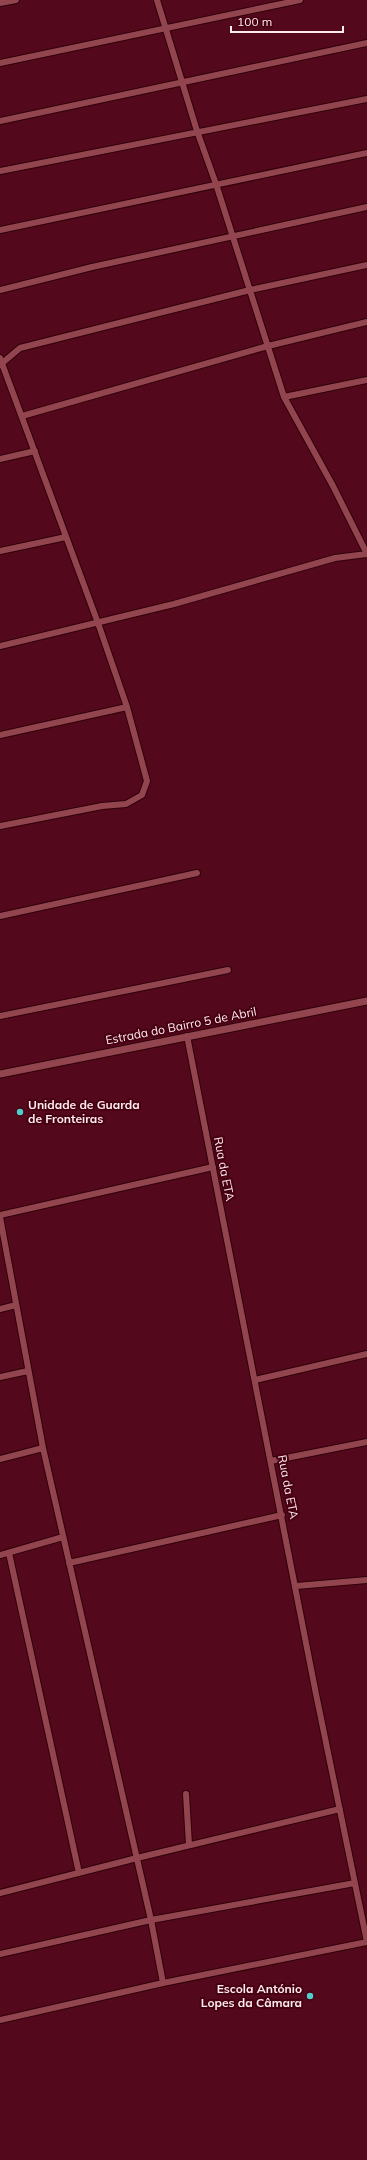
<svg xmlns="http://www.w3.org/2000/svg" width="367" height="2160" font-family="Mulish,sans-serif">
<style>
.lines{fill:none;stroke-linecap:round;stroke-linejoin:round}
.minor-casing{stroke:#2f0008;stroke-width:8}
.tertiary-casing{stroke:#2f0008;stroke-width:9}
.minor{stroke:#92454f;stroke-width:6}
.tertiary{stroke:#92454f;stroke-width:7}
.poi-dot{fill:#53cdca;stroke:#470012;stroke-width:1.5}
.labels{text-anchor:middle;stroke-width:4;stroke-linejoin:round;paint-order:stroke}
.street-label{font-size:12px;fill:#feebec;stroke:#470012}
.poi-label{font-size:12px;font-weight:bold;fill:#feebec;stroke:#470012;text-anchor:start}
</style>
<rect width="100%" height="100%" fill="#53081c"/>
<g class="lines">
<g class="minor-casing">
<path id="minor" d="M157,0L197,131L216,184L284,397L333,486L367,554
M0,3L16,0
M0,63L300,0
M0,121L367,43
M0,171L367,99
M0,230L367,153
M0,290L92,267L367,207
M0,358L98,623L127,707L147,781L142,795L126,804L102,806L0,826
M0,365L20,348L250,290L367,265
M284,397L367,380
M22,416L268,346L367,322
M0,459L35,451
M0,551L66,537
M0,646L174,604L335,558L367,554
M0,735L127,707
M0,916L197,873
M0,1016L228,970
M187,1036L316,1694L367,1942
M0,1215L213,1167
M0,1217L43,1448L151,1920L163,1983
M0,1309L16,1305
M0,1377L28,1371
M255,1380L367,1354
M0,1459L43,1448
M271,1461L367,1442
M9,1553L79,1873
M0,1555L63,1537
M69,1563L282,1515
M296,1586L367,1580
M186,1794L189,1845
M0,1893L137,1858L340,1809
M0,1954L151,1920L355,1883
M0,2020L163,1983L367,1942"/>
</g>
<g class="tertiary-casing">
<path id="tertiary" d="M0,1074L367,1001"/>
</g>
<use href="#minor" class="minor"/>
<use href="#tertiary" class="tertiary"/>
</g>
<g class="poi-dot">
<circle cx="20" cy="1112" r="4"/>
<circle cx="310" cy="1996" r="4"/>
</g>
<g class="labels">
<g class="street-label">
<text transform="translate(181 1026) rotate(-11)" y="4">Estrada do Bairro 5 de Abril</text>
<text transform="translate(224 1169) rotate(79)" y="4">Rua da ETA</text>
<text transform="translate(288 1487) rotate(79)" y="4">Rua da ETA</text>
</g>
<g class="poi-label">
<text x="28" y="1109">Unidade de Guarda<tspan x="28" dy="14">de Fronteiras</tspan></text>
<text x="302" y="1993" text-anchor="end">Escola António<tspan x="302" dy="14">Lopes da Câmara</tspan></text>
</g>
</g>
<path d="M231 26v6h112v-6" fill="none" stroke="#feebec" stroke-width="2"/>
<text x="237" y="26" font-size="12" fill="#feebec" stroke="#470012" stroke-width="3" paint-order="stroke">100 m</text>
</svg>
